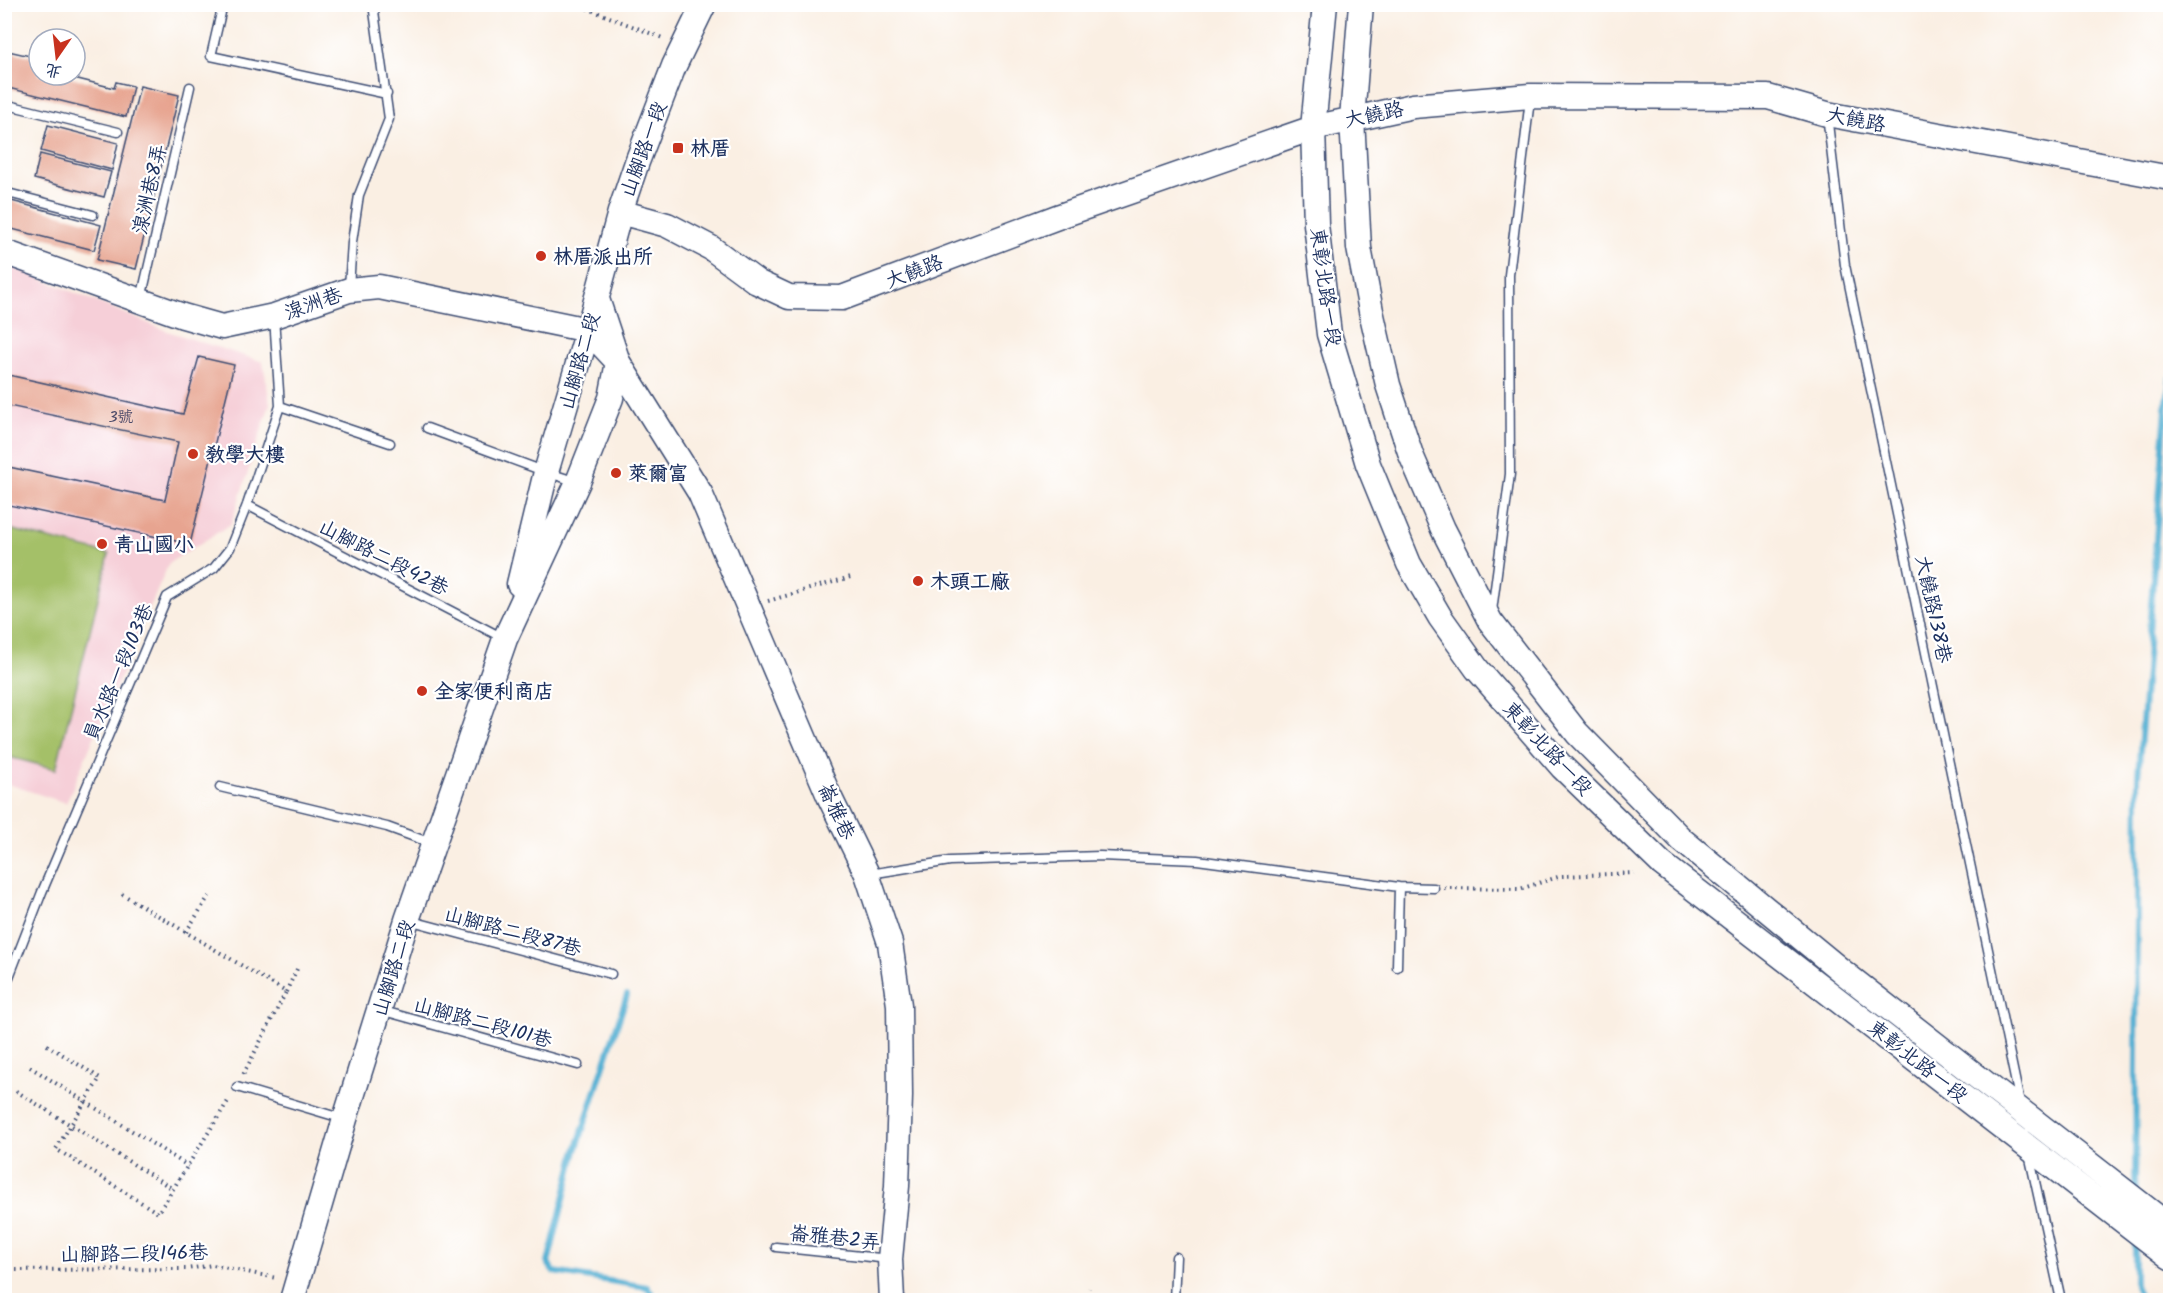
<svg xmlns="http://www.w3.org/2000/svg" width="2175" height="1305" font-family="Kalam,'LXGW WenKai TC',sans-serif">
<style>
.built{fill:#f6cfd8}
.green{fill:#a4c067;stroke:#607862;stroke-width:1.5}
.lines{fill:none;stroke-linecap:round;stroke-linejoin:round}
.stream{stroke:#55b0d3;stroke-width:6}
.building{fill:#e7a490}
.lane-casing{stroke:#3c4c72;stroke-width:11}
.secondary-casing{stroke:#3c4c72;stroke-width:27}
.path{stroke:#3c4c72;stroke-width:4;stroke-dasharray:1.5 4.5;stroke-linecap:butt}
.lane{stroke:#fff;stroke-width:8}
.secondary{stroke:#fff;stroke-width:24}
.poi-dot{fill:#c8321e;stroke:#fff;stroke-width:2}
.labels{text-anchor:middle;stroke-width:4.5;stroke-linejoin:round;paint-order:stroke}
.number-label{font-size:16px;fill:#4e4c6a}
.street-label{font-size:20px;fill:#1b2f5e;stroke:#fff}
.poi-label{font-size:20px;font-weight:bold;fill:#1b2f5e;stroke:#fff;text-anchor:start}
</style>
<rect width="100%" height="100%" fill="#fff"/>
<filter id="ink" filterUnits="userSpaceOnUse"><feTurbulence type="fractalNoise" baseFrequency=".0167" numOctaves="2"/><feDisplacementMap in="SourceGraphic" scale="12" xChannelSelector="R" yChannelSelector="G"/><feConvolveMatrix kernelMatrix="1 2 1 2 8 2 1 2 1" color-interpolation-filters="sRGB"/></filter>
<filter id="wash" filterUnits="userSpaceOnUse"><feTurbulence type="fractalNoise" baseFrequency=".008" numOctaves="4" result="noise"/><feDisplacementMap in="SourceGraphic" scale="24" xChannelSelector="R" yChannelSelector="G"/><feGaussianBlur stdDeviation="1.35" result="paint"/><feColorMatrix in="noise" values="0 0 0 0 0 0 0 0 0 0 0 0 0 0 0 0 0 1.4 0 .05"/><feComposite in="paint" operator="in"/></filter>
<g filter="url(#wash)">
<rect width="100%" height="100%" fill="#faefe3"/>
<path class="built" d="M5,264L167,331L263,362L270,404L231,524L169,563L66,803L5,783Z"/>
<path class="green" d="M5,528L109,554L56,769L5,756Z"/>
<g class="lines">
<path class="stream" d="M627,995L575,1154L548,1263L554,1272L647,1287L653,1295V1300
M2135,1190L2138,776L2166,409L2170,379
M2135,1239V1285L2141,1300"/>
</g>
<g id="blocks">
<path class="building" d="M4,50L39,58V75H62L114,88L116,82L133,86L126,117L4,87Z
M140,86L179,95L136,269L97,260Z
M48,125L118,143L112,170L41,151Z
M40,154L111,172L104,197L34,179Z
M4,199L101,225L94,250L4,227Z
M199,357L234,365L190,544L4,504V466L165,500L178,442L4,405V374L183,414Z"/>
</g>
</g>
<g filter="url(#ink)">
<use href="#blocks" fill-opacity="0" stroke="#3c4c72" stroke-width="1.5"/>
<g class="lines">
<g class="lane-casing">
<path id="lane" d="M223,4L211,56L387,94
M4,104L118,132
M1827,115L1845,265L2020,1103
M4,192L93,215
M349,287L352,242L359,195L389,119L373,4
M141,299L190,87
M280,406L390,443
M427,428L546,472L577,482
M247,505L503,638
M1492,611L1510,474L1509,275L1530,99
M220,787L387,827L431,843
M870,874L950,861L1100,856L1197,860L1399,887L1434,888
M408,920L611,974
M1397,967L1399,887
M4,990L42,892L167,597L214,568L230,548L247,505L280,406L274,317
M380,1010L578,1065
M237,1087L344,1119
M2029,1154L2061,1300
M776,1247L889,1259
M1174,1300L1176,1257"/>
</g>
<g class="secondary-casing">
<path id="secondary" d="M1325,4L1313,128L1316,224L1329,334L1368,464L1409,564L1440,617L1477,669L1562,767L1662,864L2170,1257
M1361,4L1352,119L1359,248L1371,311L1388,385L1411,455L1443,529L1490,621L1577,733L1682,840L1844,973L2170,1227
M620,212L667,225L711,248L757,282L789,297L842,298L1060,216L1313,128L1413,106L1530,96L1768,97L1827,114L2170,178
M4,252L183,316L222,327L274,316L349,290L379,287L588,330L618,362L700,493L829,796L867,874L890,943L899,1005L900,1096L897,1186L890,1259L892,1300
M519,584L546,472L588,330L620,212L637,162L674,66L704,4
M292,1300L345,1119L407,920L505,639L578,482L611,398L618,362L597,299"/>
</g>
<path class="path" d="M576,4L665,39
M768,601L854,576
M1444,888L1520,889L1561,876L1634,873
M122,894L286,992L243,1075
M186,932L209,896
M286,992L297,969
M47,1045L100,1078L56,1149L158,1213L230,1098
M30,1067L188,1166
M16,1091L173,1189
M4,1270L187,1269L213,1265L276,1278
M1087,1300L1089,1288"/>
<use href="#lane" class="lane"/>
<use href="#secondary" class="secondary"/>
</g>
</g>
<g class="poi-dot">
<rect x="672" y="142" width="12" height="12" rx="3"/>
<circle cx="541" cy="256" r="6"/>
<circle cx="193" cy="454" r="6"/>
<circle cx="616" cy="473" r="6"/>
<circle cx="102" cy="544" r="6"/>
<circle cx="918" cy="581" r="6"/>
<circle cx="422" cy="691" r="6"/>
</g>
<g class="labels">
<g class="number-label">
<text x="121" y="422">3號</text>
</g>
<g class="street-label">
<text transform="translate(1374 114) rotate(-12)" y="7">大饒路</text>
<text transform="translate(1856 119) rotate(11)" y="7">大饒路</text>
<text transform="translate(643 149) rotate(-70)" y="7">山腳路一段</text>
<text transform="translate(149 189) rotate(-77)" y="7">湶洲巷8弄</text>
<text transform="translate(914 271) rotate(-21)" y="7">大饒路</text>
<text transform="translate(1326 287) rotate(82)" y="7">東彰北路一段</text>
<text transform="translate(313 303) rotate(-19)" y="7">湶洲巷</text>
<text transform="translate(579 361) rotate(-74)" y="7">山腳路二段</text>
<text transform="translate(384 557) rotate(27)" y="7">山腳路二段42巷</text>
<text transform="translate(1934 609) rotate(78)" y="7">大饒路138巷</text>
<text transform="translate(118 672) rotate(-67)" y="7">員水路一段103巷</text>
<text transform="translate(1548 748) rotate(47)" y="7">東彰北路一段</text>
<text transform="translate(837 811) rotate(65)" y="7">崙雅巷</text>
<text transform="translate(513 931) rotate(15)" y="7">山腳路二段87巷</text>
<text transform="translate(393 968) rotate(-73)" y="7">山腳路二段</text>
<text transform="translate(483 1022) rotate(15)" y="7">山腳路二段101巷</text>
<text transform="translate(1918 1061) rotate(38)" y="7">東彰北路一段</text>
<text transform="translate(835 1237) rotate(6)" y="7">崙雅巷2弄</text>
<text transform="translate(134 1253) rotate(-1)" y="7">山腳路二段146巷</text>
</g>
<g class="poi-label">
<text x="690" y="155">林厝</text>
<text x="553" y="263">林厝派出所</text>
<text x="205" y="461">教學大樓</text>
<text x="628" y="480">萊爾富</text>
<text x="114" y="551">青山國小</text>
<text x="930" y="588">木頭工廠</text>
<text x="434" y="698">全家便利商店</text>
</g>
</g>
<rect width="2175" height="1305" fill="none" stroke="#fff" stroke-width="24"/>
<g transform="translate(57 57) rotate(194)"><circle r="28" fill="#ffffff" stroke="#a4acbf" stroke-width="1.5"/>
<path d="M0-4.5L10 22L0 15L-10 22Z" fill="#c8321e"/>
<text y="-9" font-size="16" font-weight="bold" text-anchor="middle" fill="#1b2f5e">北</text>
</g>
</svg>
